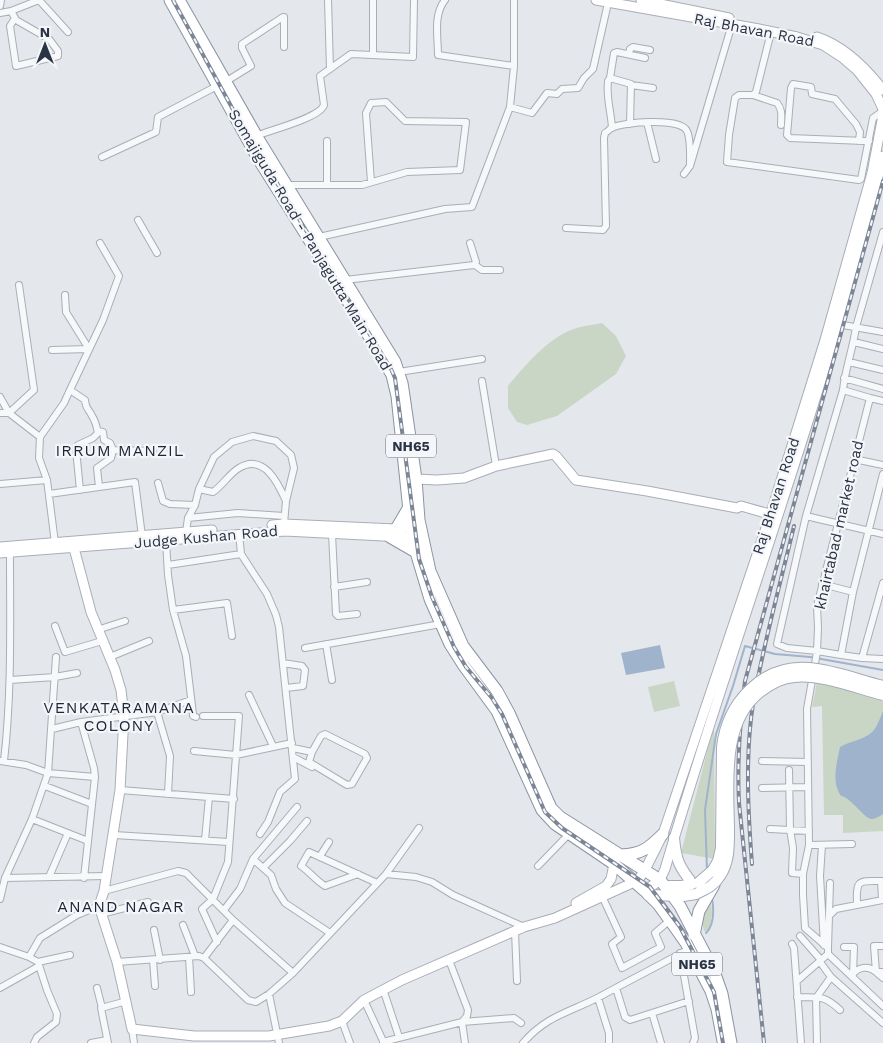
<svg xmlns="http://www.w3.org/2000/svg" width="883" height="1043" font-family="'Work Sans',sans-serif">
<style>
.green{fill:#c9d6c5}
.water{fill:#9fb4cc}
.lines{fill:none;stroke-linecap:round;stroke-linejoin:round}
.stream{stroke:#9fb4cc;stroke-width:2}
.street-casing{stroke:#a9aeb7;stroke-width:8}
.secondary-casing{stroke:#a9aeb7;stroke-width:11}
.primary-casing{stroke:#a3abb8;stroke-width:12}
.highway-casing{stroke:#8b94a3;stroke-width:13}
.street{stroke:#f7f8fa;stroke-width:6}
.secondary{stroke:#fff;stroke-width:9}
.primary{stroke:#fff;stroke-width:10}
.highway{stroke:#fff;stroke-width:11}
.rail-casing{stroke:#7d8696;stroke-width:4}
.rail{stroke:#f4f6f9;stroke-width:2;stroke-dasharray:5.5;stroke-linecap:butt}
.primary-bridge-casing{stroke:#a3abb8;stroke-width:12;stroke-linecap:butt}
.primary-bridge{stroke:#fff;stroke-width:10}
.labels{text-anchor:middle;stroke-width:4.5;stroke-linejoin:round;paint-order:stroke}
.shield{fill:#f4f6f9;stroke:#676e7b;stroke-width:1}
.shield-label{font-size:14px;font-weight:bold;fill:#2b3445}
.street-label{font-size:15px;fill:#2b3445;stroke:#f4f6f9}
.neighbourhood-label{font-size:16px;letter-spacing:1px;fill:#1d2536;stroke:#f4f6f9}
</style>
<rect width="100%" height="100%" fill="#e4e7ec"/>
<path class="green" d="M602,323L616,336L626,356L616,374L557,416L527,425L517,422L508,408V386C524,367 547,339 571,330C581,326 592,325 602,323Z
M674,681L680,706L654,712L648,687Z
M817,682L883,698V831L843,833V815H824L822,706L812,707Z
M714,725L715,859L681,853Z
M711,902L712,914L710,927L704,932L702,919Z"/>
<path class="water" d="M660,645L665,668L626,675L621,653Z
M883,711V814C880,816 875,819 872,819C865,820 852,798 841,796C831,782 837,762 840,747C850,741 863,740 871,733C877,728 880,718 883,711Z"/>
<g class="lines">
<path class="stream" d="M707,871L705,810L716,734L733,686L745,646L775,654L810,657L883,670
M706,933C715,924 714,910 712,898"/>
<g class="street-casing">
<path id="street" d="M328,0L330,69
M373,0V55
M445,0C433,15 438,37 438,55L514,66
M0,6L1,0
M11,11L16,20L49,39L58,51V56L16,66L10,26L15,18
M0,13L11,11L39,0L68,32
M771,32L756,92L753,95H739L735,98L729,135L727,162L859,180L861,179L873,118L883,111
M629,54L630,49L633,47L650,50
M610,78L608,81C606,99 611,110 612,128
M225,82L251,66L242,48V44L283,17H284V47
M631,85L653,88
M753,95L777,103C783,110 781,117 781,125
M510,107L532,113L547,93L557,94L562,89L578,88L584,78L593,69L608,3
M647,122L656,159
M630,124L631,84L610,78L614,53L617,52L645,58
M256,136C270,130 320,118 324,105L320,76L351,54L413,57L414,0
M327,141V185
M859,141L860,132L856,124L835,99L812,94L811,87L793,84L791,88L787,135L790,138L864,141H869
M102,157L156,132L158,117L217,86
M684,174L690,166L732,24
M287,185H362L407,172L460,170L466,122L405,121L386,102L371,103L366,113L371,182
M138,220L157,253
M566,228L603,230L606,226L604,138L605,133C607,132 609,130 611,128C623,122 681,117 687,131C691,139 690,157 690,166
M883,232L856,327C853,349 845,369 843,390L806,516L777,644L787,648L817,651L841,655L853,592L883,474
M319,237L445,209L472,207L510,107L514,66V0
M475,265L482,270H500
M345,280L474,265L476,262L470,243
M837,324L883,332
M854,342L883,349
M52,350L89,349L66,312L65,295
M849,362L883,370
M399,372L482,359
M844,378L883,389
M482,381L496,466
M70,390L85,400C86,411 89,408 92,416C95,420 97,428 98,433L93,438L78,445L76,449L80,490
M843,390L870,398
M0,397L9,413L40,437
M883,401L870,398L817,606L818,627L817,652L807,709L809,845L803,874V895L805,928L828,948V954L883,1006
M0,413H9L34,390L19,285
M98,431L103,432L104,440L110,443L113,450
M854,459L883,465
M158,483L163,501L170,504L195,505
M0,484L47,480
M99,487L97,468L111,458L113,450L153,451
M199,489L213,492C223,485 229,474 239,468C264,453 278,483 286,501
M49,494L135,482L142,536
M806,516L883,534
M188,518L238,513L284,516
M186,532L188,518L195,505L199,489L214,457L232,442L253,436L276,441L291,455L294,468L286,501L284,524
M239,533L241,554L267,594L276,615L279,627L295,779L280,792L268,822L260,834
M332,534L336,614L338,616L357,614
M166,540L168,575L173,610L186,656L193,714V716L196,717
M55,543L47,480L39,458L40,437L64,403L69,392L103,320L119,276L100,243
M168,565L241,554
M822,584L853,592
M334,587L367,582
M173,610L227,603L232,636
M55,626L65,652L102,641
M97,630L125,621
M326,644L332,680
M305,648L441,624
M841,655L862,658L883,583
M110,657L149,641
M862,658L883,659
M283,663L302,666L305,670L303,686L286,688
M10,680L55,677L77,673
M249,695L273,746
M157,712L170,756L168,794
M203,716H239L228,862L213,899L202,909L217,942
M81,722L94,768L95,777L84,878
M52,729L81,722L157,712L191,700
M293,748L312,752L321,736L325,734L365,754L367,758L352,784L347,785L309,762L312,752
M194,751L236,755L292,743
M293,757L312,767
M0,761L26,765L48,773L95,777
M4,761C12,692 10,622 10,553
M762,761L808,762
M789,770L790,829L793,848L792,873L803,874
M45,786L92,804
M762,788L808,787
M120,790L234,799
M32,819L88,841
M770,829L809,831
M114,835L229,842
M205,840L209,797
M809,845L852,844
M822,845L820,876L824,945
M320,856L329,842
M253,859L271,875L276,889L285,903L330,933
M538,866L569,834
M263,868L290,841L307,821
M358,874L325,886C315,880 310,872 301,866L309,852L377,883
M386,874L419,828
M49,877L68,833
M5,878L106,876
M881,881L882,900
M104,891L178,871L186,873L233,920L293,973
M602,896L621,937L612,944L622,968L661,947L655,933L670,920
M0,899L5,878L32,819L48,773L56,657
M857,904C856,878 859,881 883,881
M224,910L240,889L253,859L297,807
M101,914L148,902
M830,915L836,909L883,900
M183,925L195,956
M154,930L160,960
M515,931L517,981
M800,936L821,960
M792,944L794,948L801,1043
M883,946H874L876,972L883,978
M0,947L29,957
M844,947H854L853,975
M828,948L830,883
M680,953L695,1038L693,1043
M189,957L191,992
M204,958L233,920
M153,960L155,986
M449,960L468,1010L467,1016L462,1022
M38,962L70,955
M117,962L199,956L204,958L248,1000L256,1002L269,994L293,973L386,874L416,877L432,882L453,895L524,927
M820,962L831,977L883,1023
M852,975C858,967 868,965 876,972H883
M797,981L828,954
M0,988L39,966
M97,988L102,1008
M616,988L625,1017L630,1020L689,1001
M383,989L399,1037
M269,994L279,1043
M797,997C819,998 823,994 840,1010
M598,998L609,1033V1043
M364,1000L384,1043
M652,1013L661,1043
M342,1021L350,1043
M462,1022L514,1018L521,1023
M132,1029L134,1043
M383,1042L462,1022L465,1043
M34,1043L37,1037L56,1022L57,1014L47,990L38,962L29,957L40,938L77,915L99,906
M91,1043L107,1040
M108,1043L101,1008L127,1001
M523,1043C547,1015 571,1012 601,996C630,980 660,965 689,949
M817,1043L816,998L831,977"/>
</g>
<g class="secondary-casing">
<path id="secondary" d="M596,0L759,29L797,37L823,45L843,58L857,70L876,94L883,109
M641,0L729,18
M817,37C844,46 866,68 883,90
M416,479L437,480L464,478L496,466L553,454L556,456L576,480L647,491L737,508L741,506L776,516
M272,525L284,524L396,529H403L411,525
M0,547L212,530
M74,548L91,612L115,670L121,690L124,716L120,790L104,891L99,906L117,962L132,1029L194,1036H269L329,1026L342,1021L364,1000L402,980L524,927L555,918L630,884
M0,553L285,531L403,537L412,539
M636,883L645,870L663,834L770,516L825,340L872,173L883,115
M645,891L660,880L665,869C735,631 825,398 883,156
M576,903L606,886L611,879L614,864"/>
</g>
<g class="primary-casing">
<path id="primary" d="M674,838C676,860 679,867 693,884
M665,886H682L698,883
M648,895L683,896L696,894"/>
</g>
<g class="highway-casing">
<path id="highway" d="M170,0L259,160L354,311L392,375L397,396L412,539L430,599L450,644L464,666L497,711L542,810L555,824L614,864L645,891L658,904L674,926L686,943L711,991L717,1009L723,1041
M179,0L260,142L395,362L402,383L404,396L416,479L419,520L430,571L463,646L497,691L509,713L551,808L560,817L660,880L672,895L680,906L714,971L722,994L731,1043
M396,529L409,507
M390,537L416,552
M621,855C642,854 649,848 663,834
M694,935L699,911L714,885"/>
</g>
<use href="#street" class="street"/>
<use href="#secondary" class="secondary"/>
<use href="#primary" class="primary"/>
<use href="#highway" class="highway"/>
<g class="rail-casing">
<path id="rail" d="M173,0L242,126L391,369L395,378L419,559L432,597L454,647L466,667L492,698L502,714L545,812L562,828L650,887L680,927L714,992L723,1043
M752,864C748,812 745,756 753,704C763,645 780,585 794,526
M764,1043L739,803C737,760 740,724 745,681L883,181"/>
</g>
<use href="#rail" class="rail"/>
<g class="primary-bridge-casing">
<path id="primary-bridge" d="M698,883L713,870L718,861L721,848L722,747C727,703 762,664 809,668C834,670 859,680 883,686
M696,894C706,889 714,886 720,876C729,863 729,847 729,832C729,787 720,723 760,692C769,685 782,678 794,677C821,674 856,688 883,695"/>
</g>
<use href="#primary-bridge" class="primary-bridge"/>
</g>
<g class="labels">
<g class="shield">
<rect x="386" y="434.5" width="50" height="23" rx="4"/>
<rect x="672" y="952.5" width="50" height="23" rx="4"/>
</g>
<g class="shield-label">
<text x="411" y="451">NH65</text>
<text x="697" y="969">NH65</text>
</g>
<g class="street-label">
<text transform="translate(754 30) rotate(11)" y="5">Raj Bhavan Road</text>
<text transform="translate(310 240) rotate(59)" y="5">Somajiguda Road - Panjagutta Main Road</text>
<text transform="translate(776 496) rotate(-72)" y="5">Raj Bhavan Road</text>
<text transform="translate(839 525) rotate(-77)" y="5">khairtabad market road</text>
<text transform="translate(206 537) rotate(-5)" y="5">Judge Kushan Road</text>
</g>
<g class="neighbourhood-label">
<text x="120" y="456">IRRUM MANZIL</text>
<text x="119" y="713">VENKATARAMANA<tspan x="119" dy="18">COLONY</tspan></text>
<text x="121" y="912">ANAND NAGAR</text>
</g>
</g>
<g transform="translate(45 45)" stroke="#f4f6f9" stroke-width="4" paint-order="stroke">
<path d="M0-4L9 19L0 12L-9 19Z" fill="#2b3445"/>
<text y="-8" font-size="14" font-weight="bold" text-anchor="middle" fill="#2b3445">N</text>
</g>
</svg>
